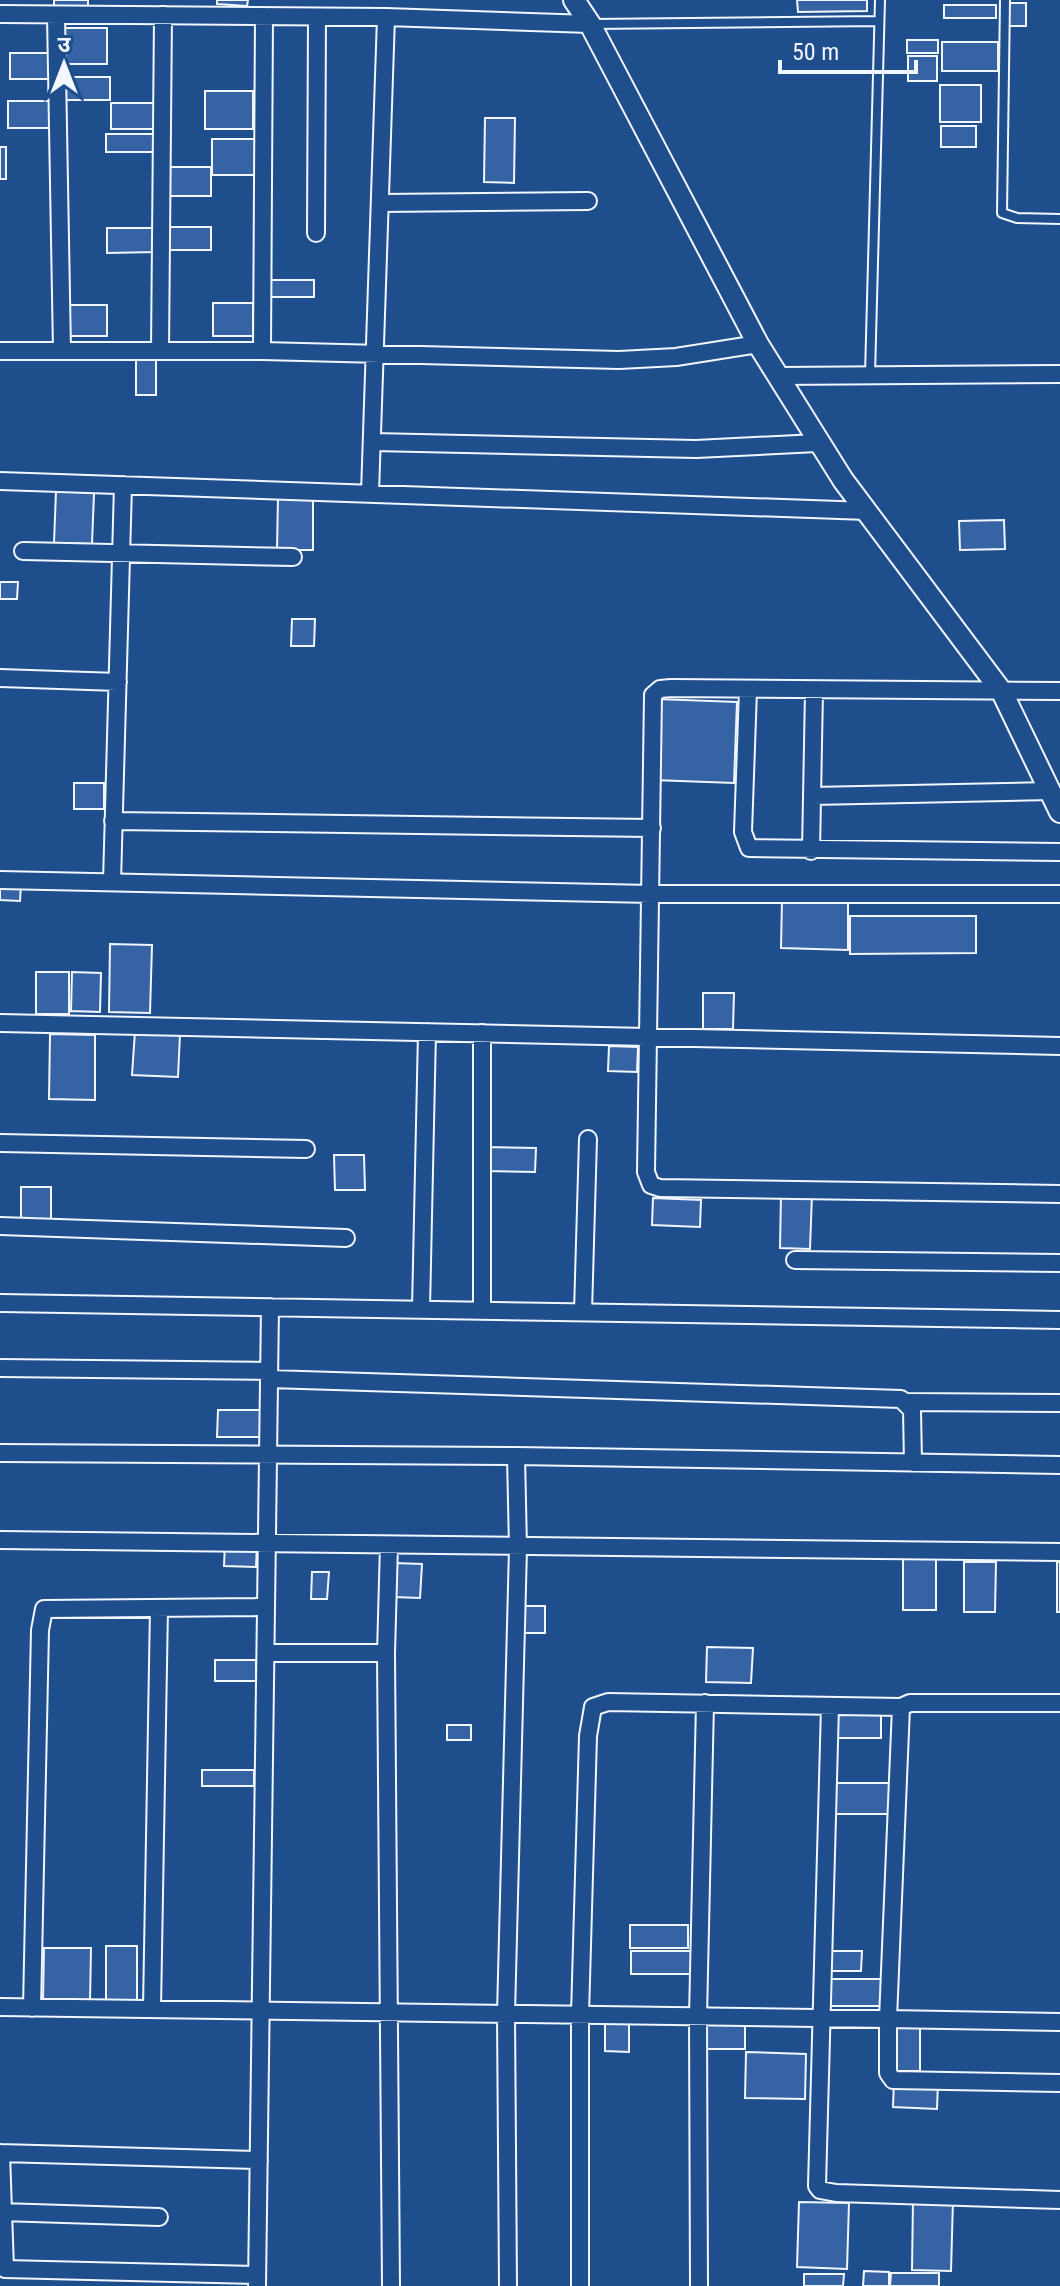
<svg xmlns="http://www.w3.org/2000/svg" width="1060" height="2286" font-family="'Roboto Condensed','Noto Sans Devanagari',sans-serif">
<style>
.building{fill:#3563a3;stroke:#f2f6ff;stroke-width:2}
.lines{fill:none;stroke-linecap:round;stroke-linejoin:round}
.service-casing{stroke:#f2f6ff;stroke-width:12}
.minor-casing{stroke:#f2f6ff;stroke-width:20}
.tertiary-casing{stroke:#f2f6ff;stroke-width:24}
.service{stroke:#1f4e8c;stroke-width:8}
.minor{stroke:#1f4e8c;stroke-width:16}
.tertiary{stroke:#1f4e8c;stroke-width:20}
</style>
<rect width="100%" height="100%" fill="#1f4e8c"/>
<path class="building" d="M54,0H88V7L54,8Z
M217,0H248L247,6L217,4Z
M797,0H867V11L798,12Z
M1009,3H1026V26H1009Z
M944,5H996V18H944Z
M63,28H107V64H63Z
M907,40H938V53H907Z
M942,42H998V71H942Z
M10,53H53V79H10Z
M908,56H937V81H908Z
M66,77H110V100H66Z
M940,85H981V122H940Z
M205,91H253V129H205Z
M8,101H53V128H8Z
M111,103H156V129H111Z
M485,118H515L514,183L484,182Z
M941,126H976V147H941Z
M106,134H158V152H106Z
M212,139H257V175H212Z
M0,147H6V179H0Z
M163,167H211V196H163Z
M165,227H211V250H165Z
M107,228H156V252L107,253Z
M267,280H314V297H267Z
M213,303H253V336H213Z
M68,305H107V336H68Z
M136,354H156V395H136Z
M56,491L94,493L92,544L54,543Z
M278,497L313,498V550H277Z
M1004,520L1005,549L960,550L959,521Z
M0,582H18L17,599H0Z
M292,619H315L314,646H291Z
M656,699L737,702L734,783L653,780Z
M74,783H104V809H74Z
M0,883L21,884L20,901L0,900Z
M782,899L848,900V950L781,948Z
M850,916H976V953L850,954Z
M110,944L152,945L150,1013L109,1012Z
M36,972H69V1014H36Z
M72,972L101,973L100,1012L71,1011Z
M703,993H734L733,1029H703Z
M135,1031L180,1034L178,1077L132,1075Z
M50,1034L95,1035V1100L49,1099Z
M609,1046L638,1047L637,1072L608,1071Z
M484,1147L536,1148L535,1172L484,1171Z
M334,1155H364L365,1190H335Z
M21,1187H51V1222H21Z
M781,1194H812L810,1249L780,1248Z
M653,1198L701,1200L700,1227L652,1225Z
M218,1410H261L260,1437H217Z
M225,1543L257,1545L256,1567L224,1566Z
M903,1558H936V1610H903Z
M964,1562H996L995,1612H964Z
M1057,1562H1060V1612H1057Z
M395,1563L422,1564L420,1598L394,1597Z
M312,1572H329L327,1599H311Z
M520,1606H545V1633H520Z
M707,1647L753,1648L751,1683L706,1682Z
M215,1660H256V1681H215Z
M837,1710H881V1738H837Z
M447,1725H471V1740H447Z
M202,1770H254V1786H202Z
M832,1783H895V1814H832Z
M630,1925H688V1948H630Z
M106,1946H137V2001H106Z
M44,1948H91L90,2002L43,2001Z
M631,1951H691V1974H631Z
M829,1951H862L861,1971H829Z
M826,1979H885V2006H826Z
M605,2021L629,2022V2052L605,2051Z
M705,2024H745V2049H705Z
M892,2026H920V2071H892Z
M746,2052L806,2054L805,2099L745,2098Z
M894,2080L938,2082L937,2109L893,2107Z
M913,2199L953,2200L951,2271L912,2270Z
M799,2202L849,2203L847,2269L797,2267Z
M864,2271L889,2272V2286H863Z
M891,2273H939V2286H890Z
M804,2274H844L843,2286H804Z"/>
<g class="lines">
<g class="service-casing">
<path id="service" d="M1005,0L1002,213L1017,218L1060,219
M592,24L879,21
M870,375L880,0"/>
</g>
<g class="minor-casing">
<path id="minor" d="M0,14L386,17L590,24
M56,15L62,351
M381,203L588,201
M316,233L317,17
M0,351H262L619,360L676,357L758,344
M160,351L163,15
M262,351L264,16
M777,376L1060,374
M373,442L696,449L817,443
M0,481L867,511
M370,493L386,17
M23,551L293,557
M0,678L118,682
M748,690L743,832L749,848L1060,852
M1060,691L671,688L660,689L653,695L646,1172L651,1185L660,1188L1060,1194
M812,796L1050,791
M113,821L652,828
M811,851L814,691
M0,880L652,894H1060
M112,882L123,485
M0,1023L1060,1046
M482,1033V1310
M0,1143L306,1149
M0,1226L346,1238
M795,1260L1060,1263
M0,1303L1060,1320
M421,1309L427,1032
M583,1312L588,1139
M0,1368L269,1371
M270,1379L901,1399L912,1410L913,1463
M908,1402L1060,1403
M0,1453L516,1456L1060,1465
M0,1540L1060,1552
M389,1545L386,1653L391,2286
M266,1653H386
M830,1706L817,2186L820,2190L836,2193L1060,2200
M0,2007L888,2019L901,1707L910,1703H1060
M32,2008L40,1630L44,1609L266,1607
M152,2009L159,1608
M1060,2022L888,2019V2073L893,2080L1060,2083
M0,2153L259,2160
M1,2153L5,2269L257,2275
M1,2212L159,2217
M257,2286L270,1307
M508,2286L506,2014L518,1548L516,1456
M580,2286V2015L588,1736L593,1707L608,1702L901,1707
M699,2286L698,2017L705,1703"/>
</g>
<g class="tertiary-casing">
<path id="tertiary" d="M574,0L590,24L758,344L843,480L1002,692L1060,812"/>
</g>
<use href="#service" class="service"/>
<use href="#minor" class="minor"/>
<use href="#tertiary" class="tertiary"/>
</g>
<g transform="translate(64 64)" stroke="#1f4e8c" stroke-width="6" paint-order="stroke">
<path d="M0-6L14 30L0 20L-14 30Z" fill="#f2f6ff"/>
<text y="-12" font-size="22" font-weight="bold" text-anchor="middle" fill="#f2f6ff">उ</text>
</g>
<path d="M780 60v12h136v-12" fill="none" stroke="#f2f6ff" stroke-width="4"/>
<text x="792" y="60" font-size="24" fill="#f2f6ff" stroke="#1f4e8c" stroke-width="6" paint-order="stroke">50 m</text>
</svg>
